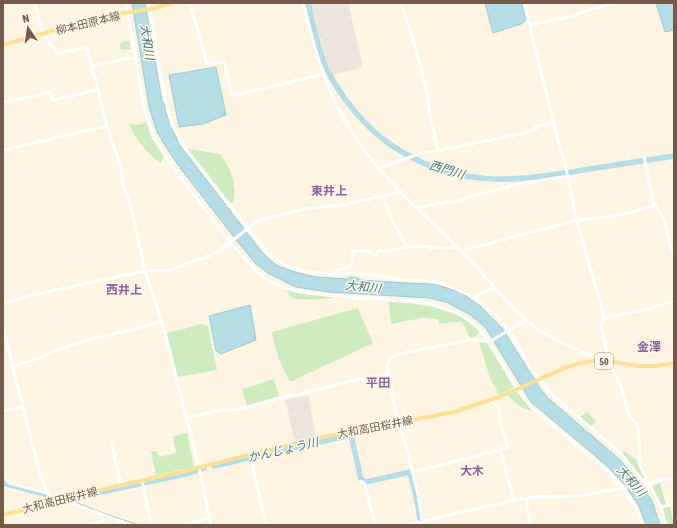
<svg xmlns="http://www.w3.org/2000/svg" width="677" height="528" font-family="'Asap Condensed','Noto Sans JP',sans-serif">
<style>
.industrial{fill:#ebe5dc}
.green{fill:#cdebbf}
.water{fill:#b5dce7;stroke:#9bcad9}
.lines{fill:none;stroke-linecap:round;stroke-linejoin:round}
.stream{stroke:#9bcad9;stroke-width:1}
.river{stroke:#b5dce7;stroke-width:5.5}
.minor{stroke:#fff;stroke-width:3}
.major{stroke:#fee096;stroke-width:4}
.labels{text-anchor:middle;stroke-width:3;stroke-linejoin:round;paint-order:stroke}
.shield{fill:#fff8e8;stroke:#9e8a77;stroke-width:1}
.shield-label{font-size:10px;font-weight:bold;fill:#755b47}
.street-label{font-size:11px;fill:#755b47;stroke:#fff8e8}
.water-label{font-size:12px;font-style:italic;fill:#407789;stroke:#fff8e8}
.neighbourhood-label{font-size:12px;font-weight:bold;fill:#8b6299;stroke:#fff8e8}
</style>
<rect width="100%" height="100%" fill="#fdf4e1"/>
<path class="industrial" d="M311,3H348L363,67L333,75L326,58Z
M308,395L316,437L295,442L285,400Z"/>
<path class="green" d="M129,41L131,49L121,50L120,43Z
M146,122L152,139L164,157L160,163C147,153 134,138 129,123C136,125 139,126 146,122Z
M188,149L220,154C231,170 237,183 233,202L231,203L232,205Z
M287,290L297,293L336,298C327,299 298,301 292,298C289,296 288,293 287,290Z
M389,302C414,304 446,305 467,321C471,324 475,328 479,331L477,336L470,338L462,321L439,324L438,319L422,318L391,324Z
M358,308L373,343L290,382C281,366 275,350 272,332Z
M202,324L208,326L217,370L178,377L167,333Z
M479,342H486L514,387L499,395L490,378Z
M274,379L279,396L247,406L242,389Z
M516,391L533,412L521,407L507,395Z
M587,412L596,422L591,427L579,417Z
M187,433L194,467L156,475L151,452L157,451L159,457L176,453L173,436Z
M624,451L636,460L645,477L641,480L619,455Z
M660,483L666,505L661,506L652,486Z
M670,506L674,525H667L662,507Z"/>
<path class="water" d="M132,3H145L162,101C165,104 166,106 165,111L179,144L261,251L268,258L278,266L298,273L316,277L347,279L350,277L358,278L360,280L405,283L433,284L460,292L480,306L502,328L540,388L548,398L619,459L637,479L652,501L660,525H646L639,506L624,484L606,465L531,402L485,327L469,314L448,303L430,298L328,292L296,287L268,273L255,263L241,246L184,173L169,152L157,132L149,107Z
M485,3H522L526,20L521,24L493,33Z
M656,3H674V30L665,32Z
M216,67L226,115L203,124L179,127L169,75Z
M250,305L256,340L221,354L216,351L209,316Z"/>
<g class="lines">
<path class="stream" d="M70,500L103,513L139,525"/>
<path class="river" d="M308,3C313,22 317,43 324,62C332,84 349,105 364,122C402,161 455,181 509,179C538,178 567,173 596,168C622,164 648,160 674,156
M214,466L351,435L361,479L366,482L410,472L416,496L420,518
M3,483L45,494
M68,499L186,474L204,468"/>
<path class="minor" d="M34,3L44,34L57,54L87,47L107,126L121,169L123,185L131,207L145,271L156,303L166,338L199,467L211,525
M126,3L143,102L151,130L168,161L230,242L254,269L265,278L275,284L300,292L359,298L424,302L451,311L468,319L481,331L489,342L517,389L533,409L608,471L634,504L643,525
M149,3L164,95L172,125L184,147L268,254L290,267L303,271L324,273L365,274L405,280H421L444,284L473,297L496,315L509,331L530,367L548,391L621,454L644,482L649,484
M190,3L207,64L224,62L232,94L236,95L324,74
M303,3C312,43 324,83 344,119C376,177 430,218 475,265C492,284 507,304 526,320C548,339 575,348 600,360
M401,3L413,39L429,100L427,101L438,151
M524,3L560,149C569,171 570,194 576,217C584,251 596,284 604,318
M530,25L573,16L591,9L616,3
M93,66L135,57
M3,102L29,97L50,92L52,100L99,90
M3,150L107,126
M644,156L654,206H656L664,220L672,252
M379,168L405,159L421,153L430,152L521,134L535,129L536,127L554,122
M383,196L391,218L407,247
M418,208L446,202H452L513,185L568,176
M460,251L577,220L611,217L654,206
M335,272C348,267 354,268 353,252L366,250L376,256L379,251H387L413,246L444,248L456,247
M473,297L494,288
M3,303L46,292L145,271H169L187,263L207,257L218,252L256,222L261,220L304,209L342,205L401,192
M3,328L39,470L47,493L53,499C80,504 106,517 131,525
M12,367L45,356L56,350L91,339L131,330L161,321
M3,411L23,407
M187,418L221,410H237L287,396L301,394L342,383L388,373
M401,422L402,430L418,495L423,525
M400,423L397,420L387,365L390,358L399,354L476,339C480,342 485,340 489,342L526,320
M111,440L121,485
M500,449L514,500
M250,455L266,525
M412,472L478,456L482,454L508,448L501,425L499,408L490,400
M7,480L9,483L47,493
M142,481L151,525
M361,481L365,484L375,525
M526,498L530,525
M661,507L674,504
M86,525L104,521
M182,525L209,518
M406,525L514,500L536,497L581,496L674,478
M666,525L661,507L639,464L640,449L638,426L629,415L620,385L609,361L601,325L604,318L644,310L674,301"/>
<path class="major" d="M3,45L104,16L150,9L173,3
M3,514L21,511L73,496L176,473L323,437L454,412L499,397L567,367L580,363L601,360L639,366H655L674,363"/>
</g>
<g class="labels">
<rect class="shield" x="595" y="353" width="18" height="16" rx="3"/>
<g class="shield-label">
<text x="604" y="365">50</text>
</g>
<g class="street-label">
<text transform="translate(88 23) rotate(-14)" y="4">柳本田原本線</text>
<text transform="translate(375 427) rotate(-11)" y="4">大和高田桜井線</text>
<text transform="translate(60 500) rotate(-14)" y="4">大和高田桜井線</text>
</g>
<g class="water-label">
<text transform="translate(147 42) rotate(81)" y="4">大和川</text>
<text transform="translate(447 170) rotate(17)" y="4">西門川</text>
<text transform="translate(363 287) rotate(6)" y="4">大和川</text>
<text transform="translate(283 450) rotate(-13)" y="4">かんじょう川</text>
<text transform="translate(631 481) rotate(48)" y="4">大和川</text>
</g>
<g class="neighbourhood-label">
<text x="329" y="195">東井上</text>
<text x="124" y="294">西井上</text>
<text x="649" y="351">金澤</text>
<text x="378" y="387">平田</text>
<text x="472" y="475">大木</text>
</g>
</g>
<rect width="677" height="528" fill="none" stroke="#755b47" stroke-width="8"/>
<g transform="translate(28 28) rotate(347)" stroke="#fff8e8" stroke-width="3" paint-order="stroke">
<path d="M0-3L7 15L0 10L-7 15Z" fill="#755b47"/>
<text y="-6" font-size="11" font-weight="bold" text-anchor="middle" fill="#755b47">N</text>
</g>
</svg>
